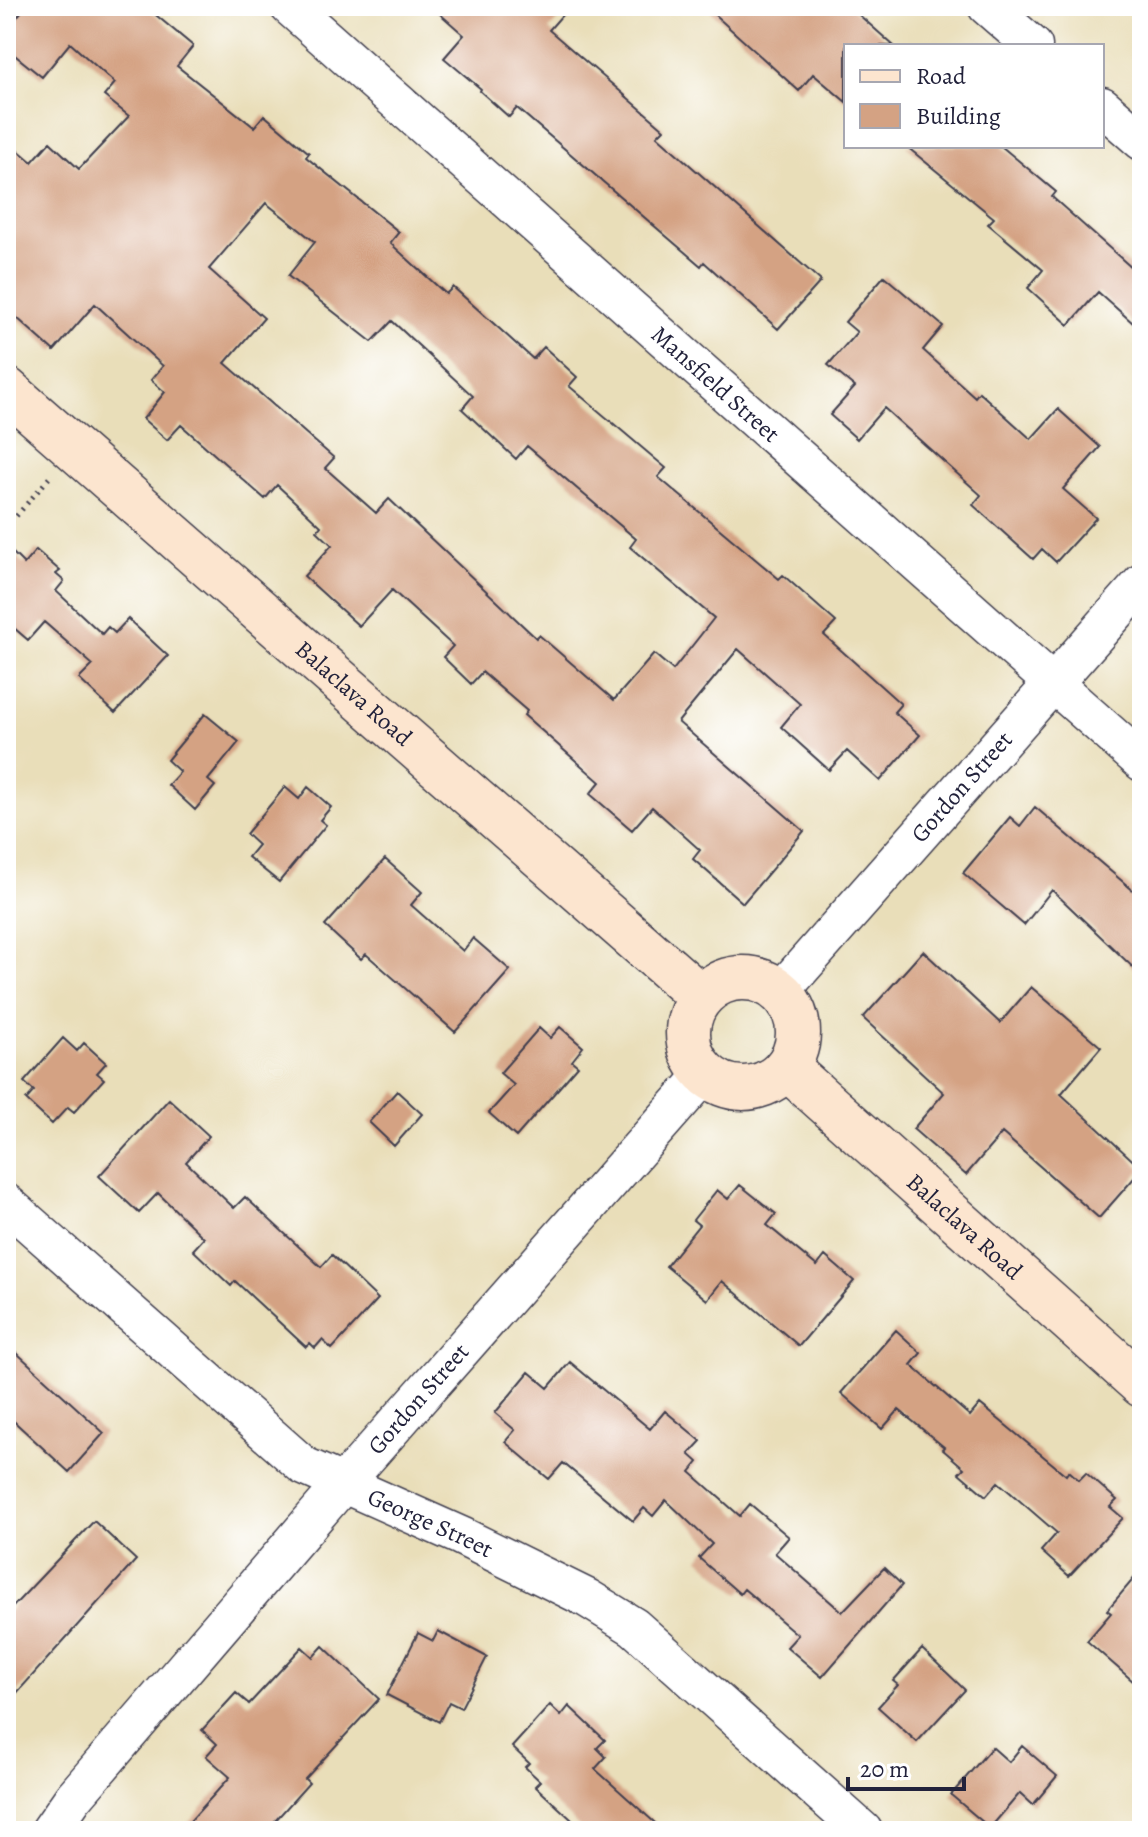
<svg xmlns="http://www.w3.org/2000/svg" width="1148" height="1837" font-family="Alegreya,serif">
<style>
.building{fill:#d4a283;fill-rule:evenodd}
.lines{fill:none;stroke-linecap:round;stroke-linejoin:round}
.street-casing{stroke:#403e4e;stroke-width:41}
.secondary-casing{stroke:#403e4e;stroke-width:47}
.path{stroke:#403e4e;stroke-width:5;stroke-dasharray:2 6;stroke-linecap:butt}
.street{stroke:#fff;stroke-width:38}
.secondary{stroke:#fce5cf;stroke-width:44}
.labels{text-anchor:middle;stroke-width:6;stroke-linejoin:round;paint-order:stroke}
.street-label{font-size:24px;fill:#22223b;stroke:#fff}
</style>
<rect width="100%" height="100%" fill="#fff"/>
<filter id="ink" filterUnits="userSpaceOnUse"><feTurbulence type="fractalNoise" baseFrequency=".0125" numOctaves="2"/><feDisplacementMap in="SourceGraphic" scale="16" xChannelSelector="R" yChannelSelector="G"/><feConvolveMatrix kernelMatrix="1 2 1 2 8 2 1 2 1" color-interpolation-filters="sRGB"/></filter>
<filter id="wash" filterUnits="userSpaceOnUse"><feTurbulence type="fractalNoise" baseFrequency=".006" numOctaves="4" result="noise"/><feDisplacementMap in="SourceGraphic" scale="32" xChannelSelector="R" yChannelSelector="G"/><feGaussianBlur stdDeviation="1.8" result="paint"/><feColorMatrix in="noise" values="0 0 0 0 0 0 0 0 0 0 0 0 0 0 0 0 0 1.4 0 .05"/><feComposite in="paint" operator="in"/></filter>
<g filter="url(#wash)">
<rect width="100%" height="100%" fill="#e9deb9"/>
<g id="blocks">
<path class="building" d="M26,6H145L193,46L177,66L254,127L264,115L309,153L306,157L399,232L390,243L446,294L453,287L533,359L544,347L577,377L569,386L666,468L658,477L779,579L783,575L836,622L824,635L901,704L894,712L920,735L880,781L847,751L829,770L781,727L800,704L738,649L678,722L804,831L743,903L693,859L700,850L652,807L632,830L590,794L600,782L524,715L527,711L482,672L471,684L443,657L453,646L392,590L359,626L304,576L332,545L317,531L321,526L277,485L265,499L181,425L167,440L143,419L165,392L151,380L163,366L95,304L54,351L6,308V140L32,162L50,142L79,169L129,116L104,96L115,83L70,43L42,77L6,48V31ZM266,203L315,242L288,276L372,342L392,321L473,396L462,409L516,459L527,446L636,539L630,547L714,618L673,670L654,654L614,700L539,635L536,638L389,499L376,513L325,468L334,458L225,363L264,318L209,269Z
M431,6H570L549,30L664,129L657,136L821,281L778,329L704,262L701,266L517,108L509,117L480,91L481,89L444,58L464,35Z
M705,6H849L894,46H846V102L813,74L799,91Z
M906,146H1001L1056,192L1052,197L1142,277V331L1098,292L1069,325L1028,288L1043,270L988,224L994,218Z
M884,276L943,326L923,350L975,397L979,392L1031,439L1058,409L1100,447L1063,489L1096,518L1056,562L1042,549L1033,559L973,505L981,495L884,408L857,439L830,415L855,387L828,365L857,332L845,322Z
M6,546L24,564L36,550L60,571L56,574L64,581L56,591L102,634L108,627L115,633L128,619L168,656L115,713L79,679L93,665L44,622L28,640L6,621Z
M205,714L239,742L208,780L215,786L195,810L168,785L180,772L167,760Z
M285,787L299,799L308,787L331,807L320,820L326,825L279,882L248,857L258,845L246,834Z
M1035,807L1142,898V976L1052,890L1024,925L963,873L1010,817L1020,826Z
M385,859L422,892L411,905L463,951L473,938L510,970L455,1032L366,954L361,959L325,926Z
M923,951L1000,1023L1031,987L1101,1047L1061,1094L1142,1169L1099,1218L1002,1133L966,1175L913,1129L944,1093L863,1018Z
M560,1027L583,1047L572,1061L578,1066L516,1137L489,1113L514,1085L500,1073L539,1028L550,1038Z
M63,1038L77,1051L84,1043L106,1063L97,1073L104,1079L74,1112L68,1107L52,1124L26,1100L34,1091L24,1082Z
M397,1091L422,1114L394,1146L369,1122Z
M169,1099L209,1136L186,1162L234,1208L245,1197L321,1267L332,1255L378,1299L332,1349L322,1340L315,1348L310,1343L306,1347L235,1281L231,1286L193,1250L204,1238L158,1193L139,1213L99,1176Z
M740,1185L776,1214L767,1225L817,1266L825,1256L854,1281L799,1346L722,1281L707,1300L666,1266L699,1225L693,1220L717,1190L728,1199Z
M896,1330L921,1353L911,1365L970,1416L980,1404L1066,1475L1069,1471L1079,1480L1086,1473L1117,1500L1110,1507L1123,1518L1069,1576L1041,1551L1057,1533L998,1482L986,1496L959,1473L964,1468L942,1449L944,1447L899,1410L882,1429L841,1393Z
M6,1343L104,1433L69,1472L6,1414Z
M570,1362L650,1429L665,1411L701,1441L689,1454L698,1462L690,1472L740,1516L750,1504L789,1537L775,1553L842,1612L884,1568L902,1585L822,1677L787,1647L798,1635L744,1589L740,1594L699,1558L712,1544L666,1500L653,1516L644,1508L633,1521L563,1463L549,1479L505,1442L515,1430L495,1413L529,1372L548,1388Z
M94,1521L136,1560L6,1705V1614Z
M1142,1569V1689L1087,1641L1111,1613L1107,1610Z
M438,1631L487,1657L461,1708L449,1702L439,1722L387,1695L418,1633L433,1641Z
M323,1646L379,1699L305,1779L309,1783L266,1831H181L230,1777L206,1756L217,1744L202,1730L236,1693L249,1704L302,1647L313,1657Z
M922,1649L965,1690L917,1742L878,1707L898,1685L893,1681Z
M550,1705L561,1716L569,1706L605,1740L597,1748L606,1757L595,1769L664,1831H584L535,1786L540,1781L525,1767L529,1763L512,1747Z
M1022,1746L1057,1776L1033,1805L1020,1793L990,1828L951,1795L992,1747L1009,1762Z"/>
</g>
</g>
<g filter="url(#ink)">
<use href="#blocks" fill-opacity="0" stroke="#403e4e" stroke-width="2"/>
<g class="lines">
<g class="street-casing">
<g id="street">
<path id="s1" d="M289,6L1142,762"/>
<path d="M987,6L1033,46"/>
<path d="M1102,106L1142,141"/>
<path id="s2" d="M780,992L1142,583"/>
<path id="s3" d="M6,1203L304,1466L461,1536L587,1598L634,1627L863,1831"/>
<path id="s4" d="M50,1831L73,1798L343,1484L705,1074"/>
</g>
</g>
<g class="secondary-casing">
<g id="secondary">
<path id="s5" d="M6,389L701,997"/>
<circle cx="743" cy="1033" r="55"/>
<path id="s6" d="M787,1068L1142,1385"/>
</g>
</g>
<path class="path" d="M6,528L49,478"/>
<use href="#street" class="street"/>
<use href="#secondary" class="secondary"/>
</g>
</g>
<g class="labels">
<g class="street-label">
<text dy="8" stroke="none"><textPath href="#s1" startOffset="570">Mansfield Street</textPath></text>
<text dy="8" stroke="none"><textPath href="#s5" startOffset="462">Balaclava Road</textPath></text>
<text dy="8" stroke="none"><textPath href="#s2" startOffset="274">Gordon Street</textPath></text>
<text dy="8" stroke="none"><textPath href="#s6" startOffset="238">Balaclava Road</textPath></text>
<text dy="8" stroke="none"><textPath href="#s4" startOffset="568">Gordon Street</textPath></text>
<text dy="8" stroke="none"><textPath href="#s3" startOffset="536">George Street</textPath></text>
</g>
</g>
<rect width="1148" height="1837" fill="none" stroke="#fff" stroke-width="32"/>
<rect x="844" y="44" width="260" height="104" fill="#ffffff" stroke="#a7a7b1" stroke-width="2"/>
<rect x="860" y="70" width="40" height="12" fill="#fce5cf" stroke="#a7a7b1" stroke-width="2"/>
<text x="916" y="84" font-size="24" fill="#22223b">Road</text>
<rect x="860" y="104" width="40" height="24" fill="#d4a283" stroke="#a7a7b1" stroke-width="2"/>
<text x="916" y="124" font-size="24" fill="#22223b">Building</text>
<path d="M848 1777v12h116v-12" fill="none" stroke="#22223b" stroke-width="4"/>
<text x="860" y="1777" font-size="24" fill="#22223b" stroke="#ffffff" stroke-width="6" paint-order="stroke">20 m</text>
</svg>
